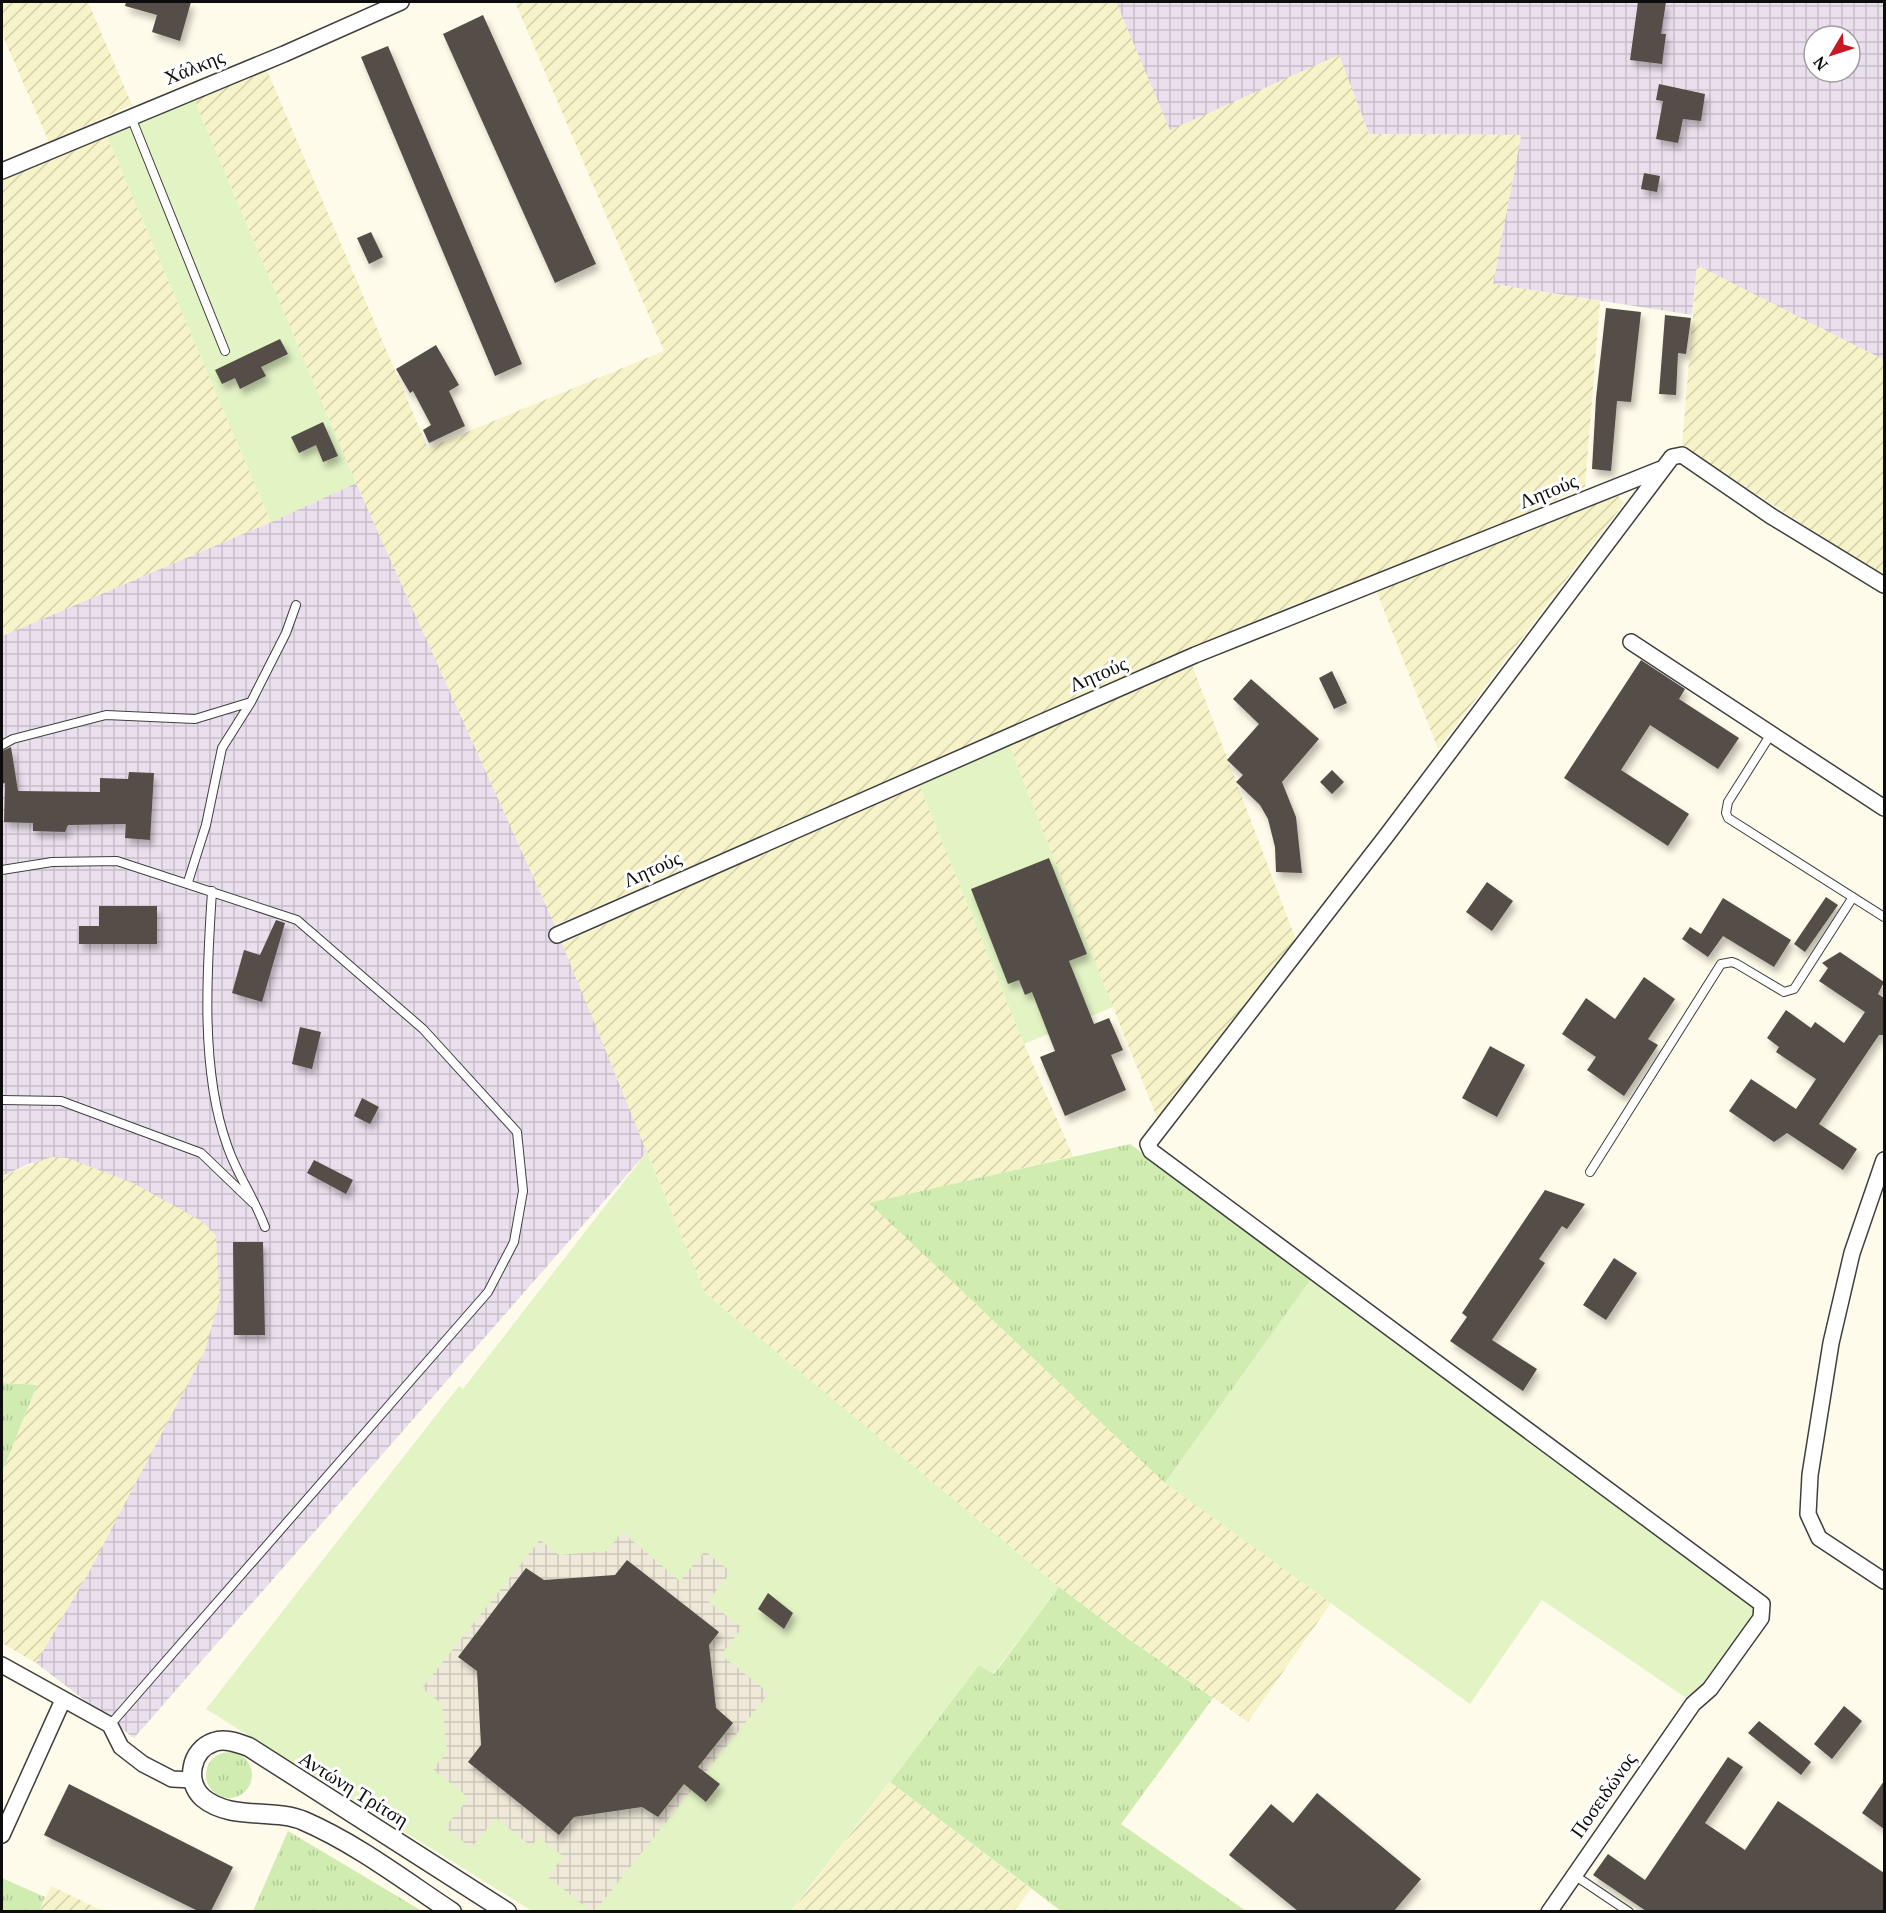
<svg xmlns="http://www.w3.org/2000/svg" width="1886" height="1913" font-family="'PT Serif',serif">
<style>
.industrial{fill:url(#industrial-grid);fill-rule:evenodd}
.farmland{fill:url(#farmland-furrows)}
.grass{fill:url(#grass-tufts)}
.pitch{fill:#e2f3c4}
.plaza{fill:url(#plaza-grid);fill-rule:evenodd}
.building{fill:#554d47;filter:url(#shadow)}
.lines{fill:none;stroke-linecap:round;stroke-linejoin:round}
.service-casing{stroke:#3f3f3f;stroke-width:10}
.minor-casing{stroke:#3f3f3f;stroke-width:18}
.tertiary-casing{stroke:#3f3f3f;stroke-width:21}
.service{stroke:#fff;stroke-width:8}
.minor{stroke:#fff;stroke-width:15}
.tertiary{stroke:#fff;stroke-width:18}
.labels{text-anchor:middle;stroke-width:6;stroke-linejoin:round;paint-order:stroke}
.street-label{font-size:20px;fill:#0c0c0c;stroke:#fff}
</style>
<defs>
<pattern id="industrial-grid" width="8" height="8" patternUnits="userSpaceOnUse" patternTransform="scale(1.5)"><rect width="8" height="8" fill="#eadfec"/><path d="M0 4h8M4 0v8" fill="none" stroke="#c8bec9"/></pattern>
<pattern id="farmland-furrows" width="10" height="10" patternUnits="userSpaceOnUse" patternTransform="scale(1.5)"><rect width="10" height="10" fill="#f7f3c8"/><path d="M-1 1l2-2M0 10L10 0M9 11l2-2" fill="none" stroke="#d3cfab"/></pattern>
<pattern id="grass-tufts" width="24" height="20" patternUnits="userSpaceOnUse" patternTransform="scale(1.5)"><rect width="24" height="20" fill="#d0ecb1"/><path d="M3 7l-1-3M5 7V3M7 7l1-3M15 17l-1-3M17 17v-4M19 17l1-3" fill="none" stroke="#b1c997"/></pattern>
<pattern id="plaza-grid" width="8" height="8" patternUnits="userSpaceOnUse" patternTransform="scale(1.5)"><rect width="8" height="8" fill="#efe9d9"/><path d="M0 4h8M4 0v8" fill="none" stroke="#ccc7b9"/></pattern>
<filter id="shadow"><feDropShadow dx="3.5" dy="6" stdDeviation="3" flood-color="#0004"/></filter>
</defs>
<rect width="100%" height="100%" fill="#fffbea"/>
<path class="industrial" d="M1116,2H1884V360L1697,266L1692,315L1493,284L1521,135L1369,134L1339,55L1170,131ZM1814,36H1850V72H1814Z
M356,483L555,925L647,1152L134,1738L36,1663L91,1568L123,1505L33,1162L2,1176V636L271,522Z"/>
<path class="farmland" d="M2,2H88L132,105L49,142L2,34Z
M515,2H1116L1170,130L1339,55L1369,134L1521,135L1493,284L1600,301L1585,487L1481,533L1283,609L555,925L356,483L193,97L266,68L428,448L664,351Z
M105,132L271,522L2,636V178Z
M1697,265L1884,360V577L1682,446Z
M1616,493L1624,503L1438,749L1376,590Z
M1192,665L1296,940L1157,1118L1009,745Z
M918,782L1024,1044L1073,1156L870,1204L1165,1483L1331,1603L1248,1722L1127,1638L1059,1587L705,1293L562,944Z
M51,1157L67,1158L133,1183L203,1222L216,1236L220,1298L204,1353L91,1568L36,1663L2,1643V1472L37,1385L2,1383V1176Z
M890,1782L1031,1889L1014,1911L791,1912Z
M51,1886L103,1911L39,1912Z"/>
<path class="grass" d="M1130,1144L1312,1278L1165,1483L869,1203Z
M2,1383L37,1385L2,1472Z
M1059,1587L1127,1638L1213,1698L1121,1824L1246,1911H1061L890,1782L979,1665L994,1674Z
M206 1775a23 23 0 1 1 46 0a23 23 0 1 1-46 0Z
M288,1831L422,1911H253Z
M2,1878L45,1897L39,1911H2Z"/>
<path class="pitch" d="M193,97L356,483L271,522L105,132Z
M1009,745L1113,1007L1024,1044L918,782Z
M647,1152L705,1293L1059,1587L993,1674L979,1665L791,1911H532L206,1709L459,1386L463,1389Z
M1312,1278L1770,1613L1717,1689L1710,1683L1685,1697L1542,1600L1470,1704L1165,1483Z"/>
<path class="plaza" d="M622,1532L680,1581L705,1551L731,1572L708,1601L742,1628L721,1655L769,1693L595,1911L592,1912L547,1876L564,1857L539,1837L531,1846L496,1818L471,1848L445,1827L469,1798L433,1769L447,1752L442,1704L422,1688L540,1540L559,1555L607,1551ZM627,1560L719,1632L709,1645L716,1708L733,1723L658,1817L642,1807L574,1817L559,1834L469,1761L481,1745L477,1671L458,1657L526,1568L544,1580L615,1575Z"/>
<path class="building" d="M126,2H191L180,41L152,32L157,15L125,6Z
M1638,2H1666L1661,34H1666L1662,64L1630,60Z
M483,15L596,264L555,283L443,34Z
M388,46L522,364L495,376L361,57Z
M1659,84L1705,94L1701,121L1683,119L1678,143L1656,139L1663,101L1656,100Z
M1644,173L1660,176L1657,192L1641,189Z
M371,232L383,257L369,264L357,238Z
M1606,308L1641,312L1631,402L1617,401L1611,471L1592,469L1596,398Z
M1665,315L1691,318L1686,354L1678,353L1676,395L1659,394Z
M280,339L288,354L261,367L266,376L240,389L235,378L222,384L215,370Z
M436,345L459,385L449,391L465,426L429,443L423,430L431,425L413,391L410,393L396,369Z
M323,422L338,456L323,462L316,445L299,453L291,437Z
M1641,660L1685,689L1679,699L1739,738L1718,769L1650,725L1621,770L1689,814L1668,846L1564,778Z
M1332,671L1347,703L1334,709L1319,678Z
M1251,679L1319,739L1282,782L1296,817L1302,873L1276,872L1275,847L1268,819L1260,805L1236,782L1243,775L1227,760L1259,724L1233,699Z
M11,747L18,791L100,792V778L128,779L129,772L154,773L150,840L125,838L126,824L68,825L65,832L33,831V823L4,822L5,783L2,784V751Z
M1332,770L1344,782L1332,794L1320,782Z
M1049,858L1087,954L1069,961L1094,1024L1109,1018L1123,1050L1111,1055L1126,1090L1065,1116L1040,1057L1055,1051L1032,992L1025,995L1019,980L1008,984L971,889Z
M1487,882L1513,901L1492,931L1466,912Z
M1826,897L1838,905L1805,952L1794,944Z
M1723,898L1791,940L1774,967L1723,936L1708,957L1682,939L1690,927L1701,934Z
M99,906H157V944H79V926H99Z
M276,920L285,923L262,1002L232,993L244,950L260,955Z
M1840,952L1884,982L1878,994L1884,998V1035H1879L1819,1124L1857,1149L1843,1170L1787,1133L1774,1142L1729,1111L1751,1079L1796,1109L1816,1079L1776,1052L1779,1047L1767,1038L1786,1010L1811,1028L1815,1022L1844,1043L1865,1012L1819,981L1828,968L1822,963Z
M1644,977L1675,999L1648,1039L1658,1045L1624,1096L1587,1070L1596,1057L1562,1034L1586,998L1615,1019Z
M300,1027L321,1032L312,1069L292,1064Z
M1490,1046L1525,1065L1497,1117L1462,1098Z
M362,1098L379,1107L370,1124L354,1116Z
M314,1160L353,1180L346,1194L307,1173Z
M1545,1190L1585,1204L1567,1229L1562,1226L1539,1259L1545,1263L1492,1340L1537,1369L1523,1391L1450,1341L1467,1317L1462,1313Z
M233,1242H263L265,1335H234Z
M1614,1258L1637,1273L1606,1320L1583,1305Z
M627,1560L719,1632L709,1645L716,1708L733,1723L698,1767L720,1784L706,1802L684,1784L658,1817L642,1807L574,1817L559,1835L468,1762L481,1745L477,1671L458,1657L526,1568L544,1580L615,1575Z
M768,1593L793,1613L784,1629L758,1609Z
M1844,1706L1862,1721L1832,1759L1814,1744Z
M1759,1721L1811,1762L1801,1775L1748,1733Z
M1728,1757L1743,1767L1705,1823L1745,1850L1778,1801L1884,1873V1911H1646L1593,1875L1608,1854L1645,1880Z
M1884,1781V1829L1862,1813Z
M69,1784L233,1867L211,1911H198L44,1835Z
M1317,1793L1421,1879L1394,1911H1298L1229,1855L1271,1804L1293,1823Z"/>
<g class="lines">
<g class="service-casing">
<path id="service" d="M131,117L225,351
M251,702L286,633L296,605
M1771,734L1728,802L1726,813L1728,818L1884,917
M2,745L13,739L106,715L195,719L251,702L222,748L206,825L188,882
M2,870L52,862L117,861L297,920L423,1029L517,1132L523,1191L514,1242L488,1292L110,1725
M212,891C207,969 200,1070 227,1145C236,1173 255,1199 265,1227
M2,1100L61,1101L201,1153L253,1203
M1590,1172L1721,964L1732,962L1737,964L1784,992L1794,989L1853,897
M1574,1875L1629,1912"/>
</g>
<g class="minor-casing">
<path id="minor" d="M2,171L284,54L401,2
M1631,642L1884,808
M557,935L1195,655L1661,469
M1884,1160L1852,1253L1831,1343L1810,1475L1808,1514L1819,1538L1884,1581
M2,1665L110,1725L121,1747L143,1764L172,1779L192,1780
M2,1835L63,1700
M1549,1912L1693,1704L1710,1689L1761,1618L1762,1604L1151,1151L1148,1144L1387,835L1672,457L1682,455L1771,516L1884,585"/>
</g>
<g class="tertiary-casing">
<path id="tertiary" d="M452,1912C405,1881 357,1844 304,1821C274,1808 231,1821 203,1798C185,1782 190,1750 214,1742C225,1738 238,1743 249,1747L507,1912"/>
</g>
<use href="#service" class="service"/>
<use href="#minor" class="minor"/>
<use href="#tertiary" class="tertiary"/>
</g>
<g class="labels">
<g class="street-label">
<text transform="translate(194 67) rotate(-22)" y="7">Χάλκης</text>
<text transform="translate(1548 491) rotate(-22)" y="7">Λητούς</text>
<text transform="translate(1098 674) rotate(-23)" y="7">Λητούς</text>
<text transform="translate(652 869) rotate(-24)" y="7">Λητούς</text>
<text transform="translate(354 1789) rotate(32)" y="7">Αντώνη Τρίτση</text>
<text transform="translate(1603 1795) rotate(-55)" y="7">Ποσειδώνος</text>
</g>
</g>
<rect width="1886" height="1913" fill="none" stroke="#0c0c0c" stroke-width="6"/>
<g transform="translate(1832 54) rotate(231)"><circle r="28" fill="#ffffff" stroke="#9e9e9e" stroke-width="1.5"/>
<path d="M0-4.5L10 22L0 15L-10 22Z" fill="#c61921"/>
<text y="-9" font-size="16" font-weight="bold" text-anchor="middle" fill="#0c0c0c">N</text>
</g>
</svg>
